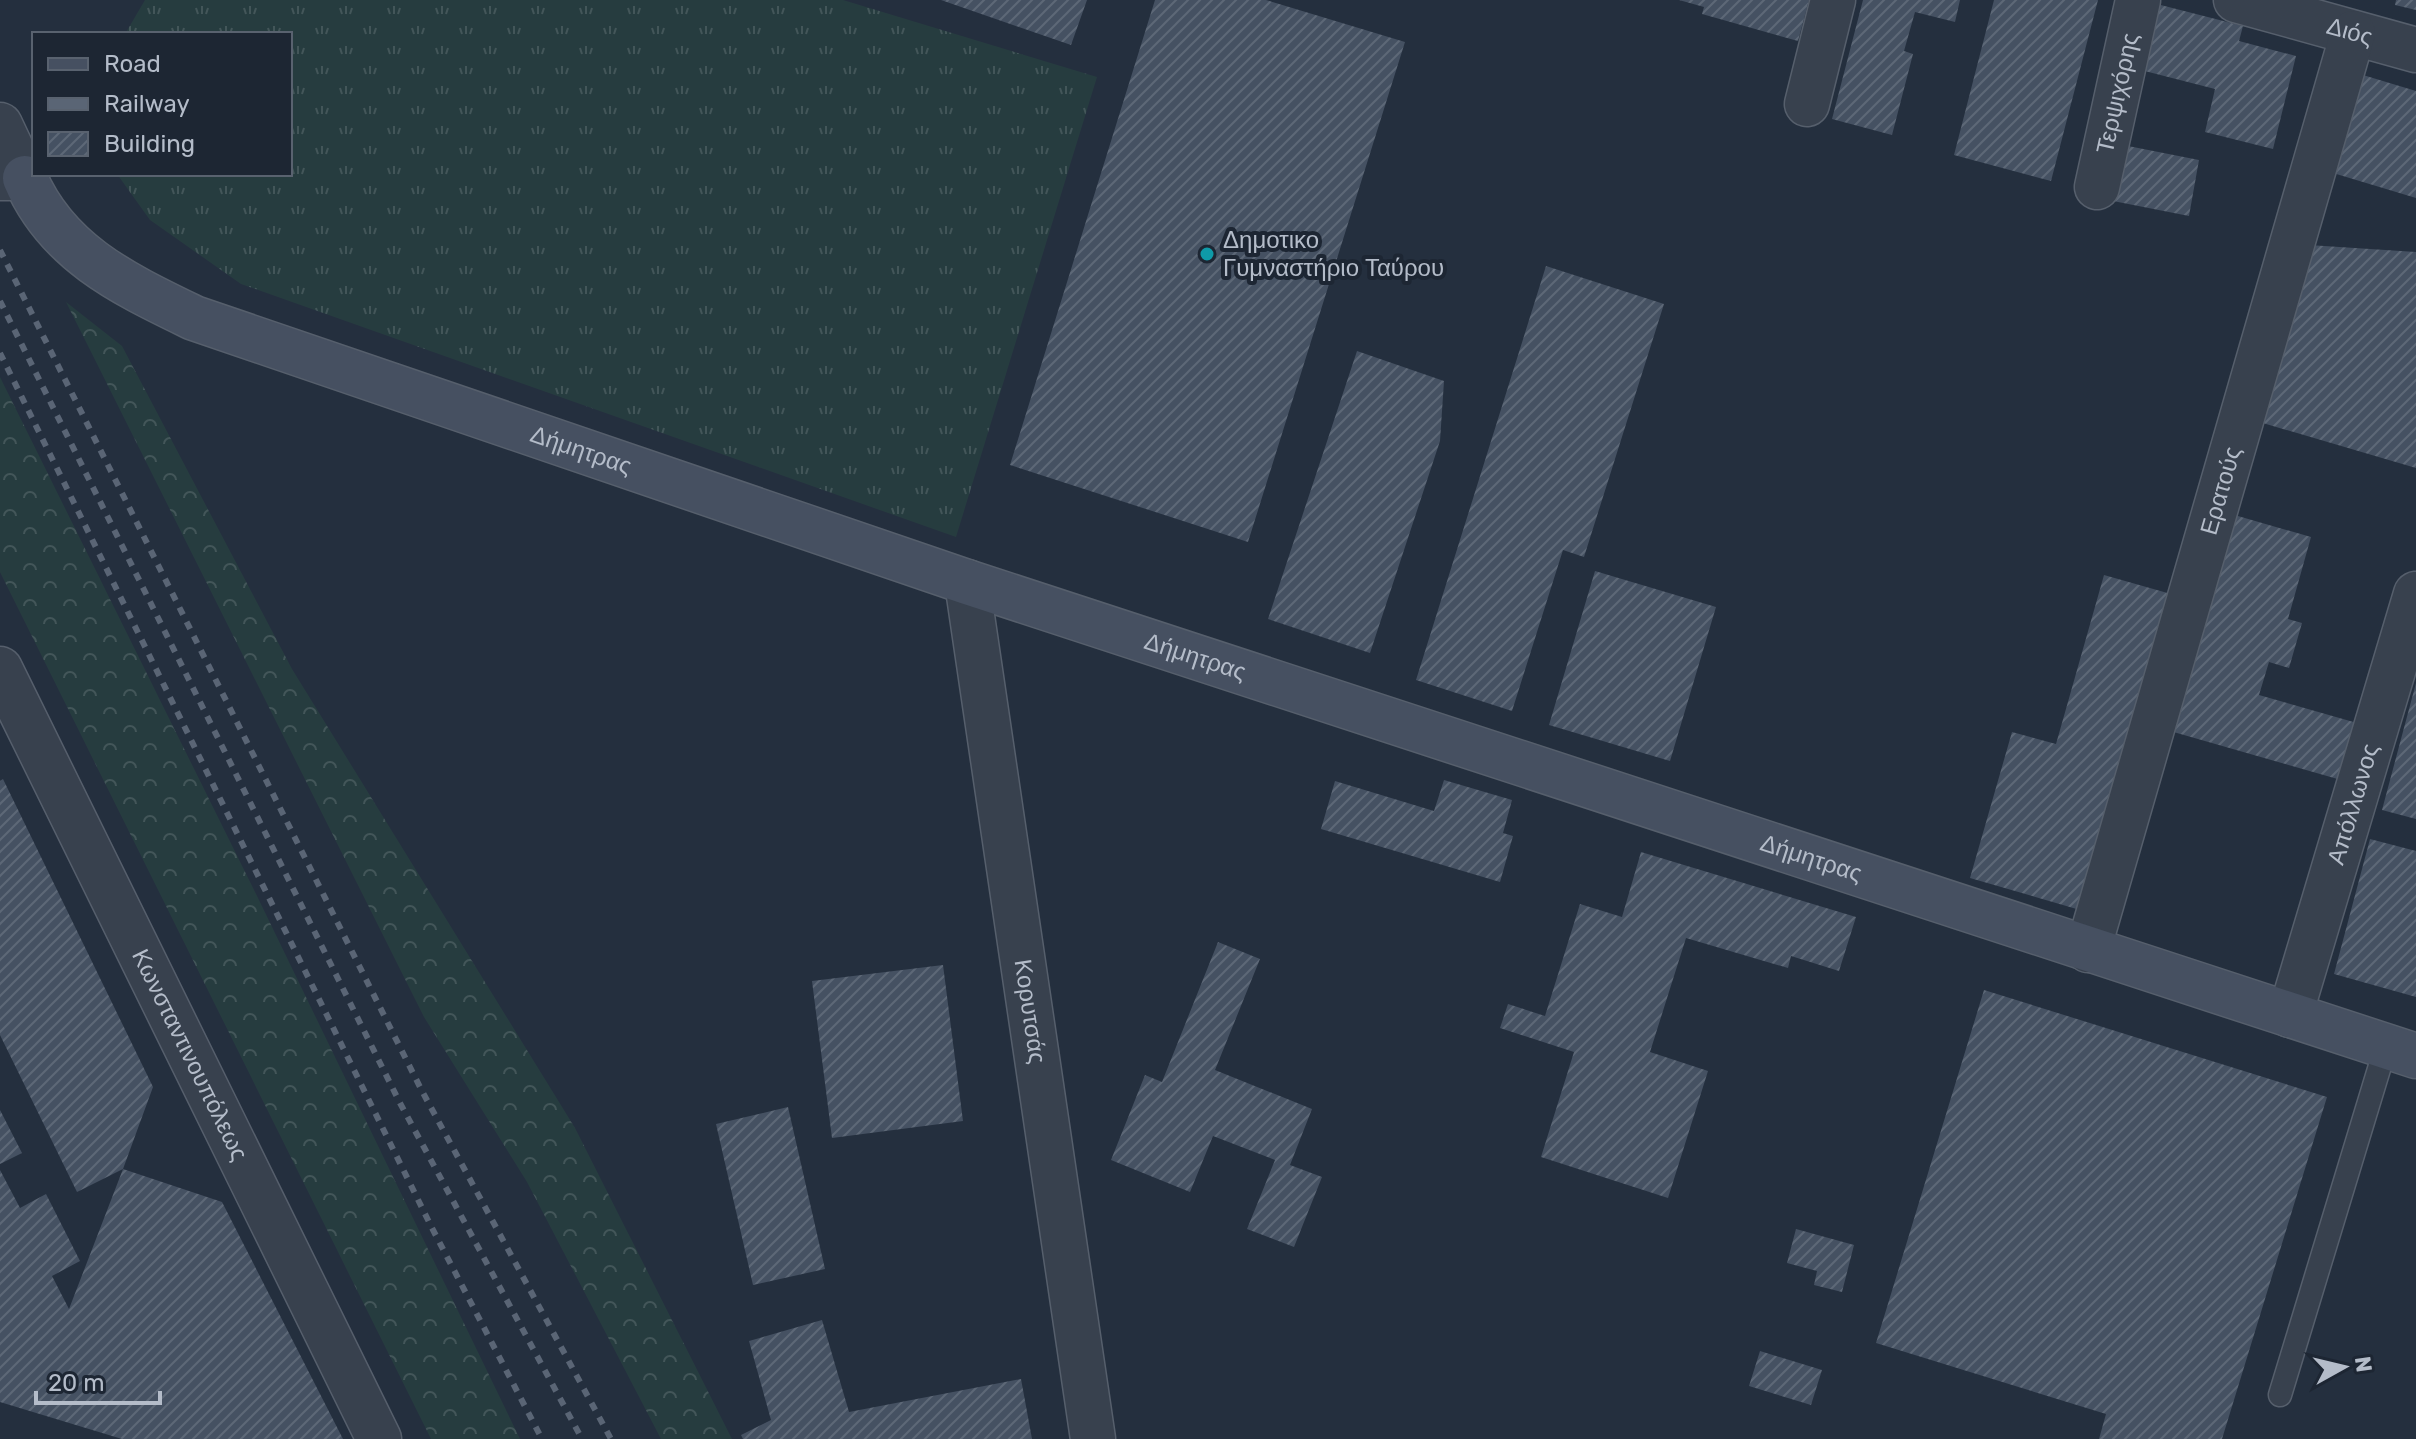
<svg xmlns="http://www.w3.org/2000/svg" width="2416" height="1439" font-family="Rubik,sans-serif">
<style>
.grass{fill:url(#grass-tufts)}
.forest{fill:url(#forest-crowns)}
.building{fill:url(#building-hatch)}
.lines{fill:none;stroke-linecap:round;stroke-linejoin:round}
.lane-casing{stroke:#565f6c;stroke-width:25}
.street-casing{stroke:#565f6c;stroke-width:47}
.secondary-casing{stroke:#565f6c;stroke-width:47}
.lane{stroke:#38414e;stroke-width:22}
.street{stroke:#38414e;stroke-width:44}
.secondary{stroke:#465061;stroke-width:44}
.rail{stroke:#5a6575;stroke-width:6;stroke-dasharray:8 8;stroke-linecap:butt}
.culture-dot{fill:#0f9aa8;stroke:#1d2633;stroke-width:3}
.labels{text-anchor:middle;stroke-width:8;stroke-linejoin:round;paint-order:stroke}
.street-label{font-size:24px;fill:#b4bcc9;stroke:#1d2633}
.poi-label{font-size:24px;fill:#b4bcc9;stroke:#1d2633;text-anchor:start}
</style>
<defs>
<pattern id="grass-tufts" width="24" height="20" patternUnits="userSpaceOnUse" patternTransform="scale(2)"><rect width="24" height="20" fill="#263c3f"/><path d="M3 7l-1-3M5 7V3M7 7l1-3M15 17l-1-3M17 17v-4M19 17l1-3" fill="none" stroke="#435659"/></pattern>
<pattern id="forest-crowns" width="20" height="18" patternUnits="userSpaceOnUse" patternTransform="scale(2)"><rect width="20" height="18" fill="#263c3f"/><path d="M2 6a3 3 0 1 1 6 0M12 15a3 3 0 1 1 6 0" fill="none" stroke="#435659"/></pattern>
<pattern id="building-hatch" width="6" height="6" patternUnits="userSpaceOnUse" patternTransform="scale(2)"><rect width="6" height="6" fill="#455162"/><path d="M-1 1l2-2M0 6l6-6M5 7l2-2" fill="none" stroke="#5d6877"/></pattern>
</defs>
<rect width="100%" height="100%" fill="#242f3e"/>
<path class="grass" d="M145,0H843L1097,77L956,537L241,284L150,220L117,174H290V34H125Z"/>
<path class="forest" d="M66,302L122,346L292,669L575,1128L732,1439H661L527,1182L424,1017Z
M0,377L258,898L520,1439H431L0,572Z"/>
<path class="building" d="M941,0H1087L1071,45Z
M1155,0H1266L1405,42L1248,542L1010,465Z
M1679,0H1809L1798,41L1702,14L1704,7Z
M1863,0H1960L1955,22L1915,12L1904,51L1913,54L1892,135L1832,119Z
M1994,0H2098L2051,181L1954,155Z
M2396,0H2416V10L2395,5Z
M2149,2L2243,26L2239,41L2296,56L2273,149L2205,132L2215,89L2133,68Z
M2363,75L2416,91V198L2333,173Z
M2118,144L2199,160L2189,216L2108,200Z
M2309,245L2416,252V468L2256,421Z
M1546,266L1664,304L1584,557L1563,550L1512,711L1416,680Z
M1357,351L1444,381L1440,441L1370,653L1268,619Z
M2231,514L2311,537L2288,619L2302,623L2289,668L2269,662L2259,695L2357,723L2341,780L2170,731Z
M1595,571L1716,607L1670,761L1549,725Z
M2104,575L2171,594L2080,910L1970,878L2012,732L2056,744Z
M2416,683V819L2382,810Z
M3,779L153,1087L123,1169L222,1202L343,1439H122L0,1402V1170L20,1208L46,1194L80,1261L52,1276L69,1309L123,1169L77,1192L0,1035V781Z
M1444,780L1512,800L1503,833L1513,836L1500,882L1321,829L1335,781L1434,811Z
M2370,839L2416,851V997L2334,974Z
M1641,852L1856,917L1839,971L1791,956L1788,968L1686,938L1650,1052L1708,1071L1668,1198L1541,1157L1574,1052L1500,1028L1508,1004L1545,1016L1580,904L1622,917Z
M1218,942L1260,959L1215,1070L1312,1109L1290,1165L1322,1177L1294,1247L1247,1229L1275,1160L1213,1136L1190,1192L1111,1160L1145,1075L1162,1082Z
M943,965L963,1121L832,1138L812,981Z
M1984,990L2327,1097L2222,1439H2099L2106,1414L1876,1343Z
M788,1107L825,1269L753,1285L716,1124Z
M0,1110L22,1153L0,1164Z
M1796,1229L1854,1245L1842,1292L1814,1285L1817,1271L1787,1263Z
M822,1320L849,1412L1021,1379L1032,1439H743L741,1435L771,1420L749,1341Z
M1760,1351L1822,1370L1811,1405L1749,1386Z"/>
<g class="lines">
<g class="lane-casing">
<path id="lane" d="M2280,1395L2386,1046"/>
</g>
<g class="street-casing">
<g id="street">
<path id="s1" d="M2236,0L2416,50"/>
<path d="M1807,104L1833,0"/>
<path d="M0,125L25,178H0"/>
<path id="s2" d="M2097,187L2138,0"/>
<path id="s3" d="M967,582L1093,1439"/>
<path id="s4" d="M0,669L379,1439"/>
<path id="s5" d="M2088,950L2353,33"/>
<path id="s6" d="M2290,1015L2416,594"/>
</g>
</g>
<g class="secondary-casing">
<g id="secondary">
<path id="s7" d="M25,178C57,253 124,284 194,318L967,582L2416,1056"/>
</g>
</g>
<use href="#lane" class="lane"/>
<use href="#street" class="street"/>
<use href="#secondary" class="secondary"/>
<path class="rail" d="M0,250L422,1091L611,1439
M0,301L400,1103L582,1439
M0,353L432,1228L542,1439"/>
</g>
<circle class="culture-dot" cx="1207" cy="254" r="8"/>
<g class="labels">
<g class="street-label">
<text dy="8" stroke="none"><textPath href="#s1" startOffset="118">Διός</textPath></text>
<text dy="8" stroke="none"><textPath href="#s2" startOffset="96">Τερψιχόρης</textPath></text>
<text dy="8" stroke="none"><textPath href="#s7" startOffset="634">Δήμητρας</textPath></text>
<text dy="8" stroke="none"><textPath href="#s5" startOffset="478">Ερατούς</textPath></text>
<text dy="8" stroke="none"><textPath href="#s7" startOffset="1282">Δήμητρας</textPath></text>
<text dy="8" stroke="none"><textPath href="#s6" startOffset="220">Απόλλωνος</textPath></text>
<text dy="8" stroke="none"><textPath href="#s7" startOffset="1930">Δήμητρας</textPath></text>
<text dy="8" stroke="none"><textPath href="#s3" startOffset="434">Κορυτσάς</textPath></text>
<text dy="8" stroke="none"><textPath href="#s4" startOffset="430">Κωνσταντινουπόλεως</textPath></text>
</g>
<g class="poi-label">
<text x="1223" y="248">Δημοτικο<tspan x="1223" dy="28">Γυμναστήριο Ταύρου</tspan></text>
</g>
</g>
<rect x="32" y="32" width="260" height="144" fill="#1d2633" stroke="#59626f" stroke-width="2"/>
<rect x="48" y="58" width="40" height="12" fill="#465061" stroke="#59626f" stroke-width="2"/>
<text x="104" y="72" font-size="24" fill="#b4bcc9">Road</text>
<rect x="48" y="98" width="40" height="12" fill="#5a6575" stroke="#59626f" stroke-width="2"/>
<text x="104" y="112" font-size="24" fill="#b4bcc9">Railway</text>
<rect x="48" y="132" width="40" height="24" fill="url(#building-hatch)" stroke="#59626f" stroke-width="2"/>
<text x="104" y="152" font-size="24" fill="#b4bcc9">Building</text>
<g transform="translate(2344 1367) rotate(82)" stroke="#1d2633" stroke-width="6" paint-order="stroke">
<path d="M0-6L14 30L0 20L-14 30Z" fill="#b4bcc9"/>
<text y="-12" font-size="22" font-weight="bold" text-anchor="middle" fill="#b4bcc9">N</text>
</g>
<path d="M36 1391v12h124v-12" fill="none" stroke="#b4bcc9" stroke-width="4"/>
<text x="48" y="1391" font-size="24" fill="#b4bcc9" stroke="#1d2633" stroke-width="6" paint-order="stroke">20 m</text>
</svg>
